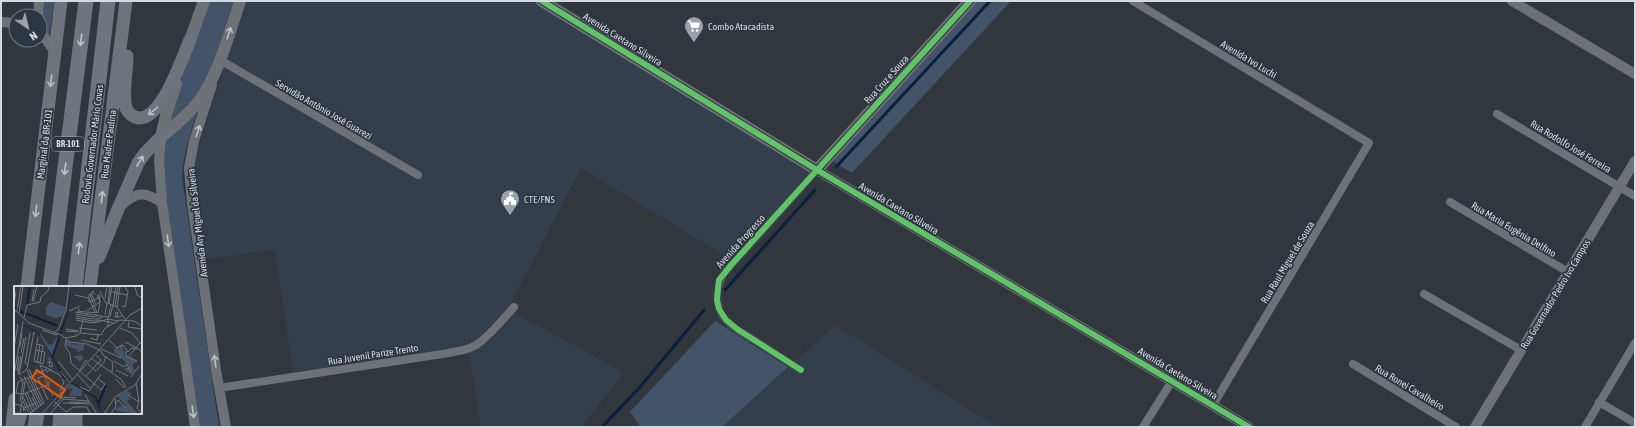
<svg xmlns="http://www.w3.org/2000/svg" width="1636" height="428" font-family="'Asap Condensed',sans-serif">
<style>
.built{fill:#343f4e}
.green{fill:#435368}
.lines{fill:none;stroke-linecap:round;stroke-linejoin:round}
.stream{stroke:#0a203f;stroke-width:3}
.minor{stroke:#6e7176;stroke-width:8}
.tertiary{stroke:#6e7176;stroke-width:10}
.secondary{stroke:#6e7176;stroke-width:12}
.primary{stroke:#6e737c;stroke-width:13}
.motorway{stroke:#6e757f;stroke-width:15}
.cycleway-casing{stroke:#2e3642;stroke-width:8}
.cycleway{stroke:#61c268;stroke-width:6}
.oneway{stroke:#bac0c6}
.oneway2{stroke:#c0c6cd}
.oneway3{stroke:#bac0c8}
.labels{text-anchor:middle;stroke-width:3.5;stroke-linejoin:round;paint-order:stroke}
.shield{fill:#2e3642;stroke:#a2a9b1;stroke-width:1}
.shield-label{font-size:9px;font-weight:bold;fill:#d4dae1}
.poi-label{font-size:10px;fill:#d4dae1;stroke:#2e3642;text-anchor:start}
.street-label{font-size:10px;fill:#d4dae1;stroke:#2e3642}
.inset-river{fill:none;stroke:#0a203f;stroke-width:2}
.inset-road{fill:none;stroke:#73787f;stroke-width:1}
.view{fill:#e8590c;fill-opacity:0.15;stroke:#e8590c;stroke-width:2}
.inset-edge{fill:none;stroke:#d4dae1;stroke-width:2}
</style>
<rect width="100%" height="100%" fill="#32373e"/>
<path class="built" d="M245,1H533L810,171L731,259L581,168L508,309L624,373L581,427H481L469,354L293,372L275,250L205,259L195,185V159Z
M835,325L997,427H722Z"/>
<path class="green" d="M42,1H54L49,39L40,24Z
M209,1H233L214,63L203,88L165,130L171,108Z
M974,1H1011L852,173L834,162L836,155Z
M197,113C190,134 183,154 182,177L219,427H199L167,219L162,159L163,140Z
M715,321L788,367L722,427L640,426L630,412Z"/>
<g class="lines">
<path class="stream" d="M836,167L990,1
M725,290L815,190
M602,427L640,387L704,310"/>
<path class="minor" d="M1133,1L1369,143L1213,405
M220,60L418,175
M1497,114L1635,196
M1450,202L1568,272
M1424,294L1521,350
M1353,364L1456,427
M801,370C785,360 770,350 754,340C745,334 734,329 726,320C714,307 715,286 725,272L817,170
M219,388L449,353C457,351 469,350 476,345C489,337 504,318 514,307
M1599,402L1635,423
M1143,427L1172,381
M1585,427L1635,343"/>
<path class="tertiary" d="M1512,1L1635,74
M38,16L39,1
M1,22L16,23
M40,31L55,52
M212,85L194,141L189,168L192,203L216,370L226,427
M161,137L159,160L162,203L195,427
M817,170L1249,427
M120,207C135,192 145,190 162,203
M1475,427L1635,161"/>
<path class="secondary" d="M542,1L817,170L970,1
M187,49L204,1
M161,137C175,126 188,115 199,101C219,74 229,33 240,1
M161,137L167,111L176,84"/>
<path class="primary" d="M127,56C127,72 122,94 126,108C128,113 133,117 138,118C162,120 182,58 190,40
M99,257L118,209L138,163L145,153L161,137
M27,287L61,1
M90,287L126,1
M12,426L15,399"/>
<path class="motorway" d="M50,287L86,1
M75,287L108,1
M16,427L20,413
M35,427L37,413
M60,427L61,413
M75,427V413"/>
<g class="cycleway-casing">
<path id="cycleway" d="M542,1L817,170L1249,427
M801,370L737,329L726,320L719,309L717,300L718,288L719,280L732,264L970,1"/>
</g>
<use href="#cycleway" class="cycleway"/>
</g>
<defs><path id="oneway-shaft" d="M-6 0H5M1.5-3L5.5 0L1.5 3" fill="none" stroke-width="1.6" stroke-linecap="round" stroke-linejoin="round"/></defs>
<g class="oneway">
<use href="#oneway-shaft" transform="translate(229 33) rotate(-72)"/>
<use href="#oneway-shaft" transform="translate(198 131) rotate(-72)"/>
<use href="#oneway-shaft" transform="translate(168 241) rotate(82)"/>
<use href="#oneway-shaft" transform="translate(215 361) rotate(-98)"/>
<use href="#oneway-shaft" transform="translate(193 412) rotate(82)"/>
</g>
<g class="oneway2">
<use href="#oneway-shaft" transform="translate(81 40) rotate(97)"/>
<use href="#oneway-shaft" transform="translate(65 169) rotate(97)"/>
<use href="#oneway-shaft" transform="translate(79 248) rotate(-83)"/>
</g>
<g class="oneway3">
<use href="#oneway-shaft" transform="translate(51 81) rotate(97)"/>
<use href="#oneway-shaft" transform="translate(153 111) rotate(140)"/>
<use href="#oneway-shaft" transform="translate(140 161) rotate(-58)"/>
<use href="#oneway-shaft" transform="translate(102 197) rotate(-83)"/>
<use href="#oneway-shaft" transform="translate(36 211) rotate(97)"/>
</g>
<defs>
<g id="supermarket-pin" transform="scale(1)"><path d="M0 17L-7.5 6A9.5 9.5 0 1 1 7.5 6Z" fill="#9ba1a8" stroke="#2e3642"/><path d="M-6-5.5h2.5l.6 2H6L4.5 2H-2.5L-4.4-4H-6ZM-1.5 3.2a1.3 1.3 0 1 0 .1 0ZM3 3.2a1.3 1.3 0 1 0 .1 0Z" fill="#fff"/></g>
<g id="civic-pin" transform="scale(1)"><path d="M0 17L-7.5 6A9.5 9.5 0 1 1 7.5 6Z" fill="#9ba1a8" stroke="#2e3642"/><path d="M-.6-6.5H3V-4.5H.6V-3L4-1V1h2V6H-6V1h2V-1L-.6-3ZM-1.2 2.5V6h2.4V2.5Z" fill="#fff"/></g>
</defs>
<g fill-rule="evenodd">
<use href="#supermarket-pin" x="694" y="26"/>
<use href="#civic-pin" x="510" y="199"/>
</g>
<g class="labels">
<rect class="shield" x="52" y="137" width="32" height="14" rx="3"/>
<g class="shield-label">
<text x="68" y="147">BR-101</text>
</g>
<g class="poi-label">
<text x="708" y="30">Combo Atacadista</text>
<text x="524" y="203">CTE/FNS</text>
</g>
<g class="street-label">
<text transform="translate(623 39) rotate(32)" y="4">Avenida Caetano Silveira</text>
<text transform="translate(1249 59) rotate(31)" y="4">Avenida Ivo Luchi</text>
<text transform="translate(886 79) rotate(-48)" y="4">Rua Cruz e Souza</text>
<text transform="translate(324 109) rotate(30)" y="4">Servidão Antônio José Guarezi</text>
<text transform="translate(44 144) rotate(-83)" y="4">Marginal da BR-101</text>
<text transform="translate(92 144) rotate(-83)" y="4">Rodovia Governador Mário Covas</text>
<text transform="translate(108 144) rotate(-83)" y="4">Rua Madre Paulina</text>
<text transform="translate(1571 146) rotate(31)" y="4">Rua Rodolfo José Ferreira</text>
<text transform="translate(899 208) rotate(31)" y="4">Avenida Caetano Silveira</text>
<text transform="translate(197 223) rotate(-97)" y="4">Avenida Ary Miguel da Silveira</text>
<text transform="translate(1514 229) rotate(31)" y="4">Rua Maria Eugênia Delfino</text>
<text transform="translate(740 241) rotate(-48)" y="4">Avenida Progresso</text>
<text transform="translate(1287 262) rotate(-59)" y="4">Rua Raul Miguel de Souza</text>
<text transform="translate(1555 294) rotate(-59)" y="4">Rua Governador Pedro Ivo Campos</text>
<text transform="translate(373 354) rotate(-9)" y="4">Rua Juvenil Parize Trento</text>
<text transform="translate(1178 373) rotate(31)" y="4">Avenida Caetano Silveira</text>
<text transform="translate(1410 387) rotate(31)" y="4">Rua Ronei Cavalheiro</text>
</g>
</g>
<g transform="translate(14 286)">
<rect width="128" height="128" fill="#32373e"/>
<path d="M37,16L52,21L49,30L42,32L32,29V21ZM14,42L23,47L26,50V47L34,58L38,59L44,49L38,70L35,66L46,88L24,48ZM52,54L61,59L70,58V64L64,66L70,72L66,76L59,70H66L63,64L51,59ZM108,58L110,65L107,64L111,66L110,70L115,71L117,68L116,71L123,76L119,78V83H122L119,87L115,84L118,89L109,83L115,81L114,78L100,66L101,61L106,63L105,59ZM56,98L59,99L73,106L68,105V110H55L59,102L52,103ZM114,105L118,108L114,111L117,113L113,115L124,128L102,125L101,122L108,120L104,117L113,121L103,110Z" fill="#435368"/>
<path d="M57,0L55,20L54,27L39,72L52,93L82,111L85,116L88,128L81,112L49,92L24,47L3,35L24,46L38,70L54,24Z" fill="#0a203f"/>
<path class="inset-river" d="M13,18L16,0M0,20L5,25L44,40M85,116L92,99"/>
<path class="inset-road" d="M121,0L123,9L128,12M86,5L91,16L103,21L111,33M95,5L113,9M77,7L82,18M75,8V16L87,11M61,9L74,12M81,9L79,5L76,8L83,27M83,9L86,16L84,27M75,12L81,27M91,13L93,0M18,15L20,3M19,16L23,0M94,17L96,0M0,18L2,6M95,18L98,0M97,19L94,33L104,35M99,19L102,0M101,20L104,0M108,20L111,21L114,6L111,1M103,21L106,0M65,22L64,25L71,26L86,16L85,8M0,23L15,37L47,49L56,56L73,58L85,64M3,25L7,0M55,25L66,20M61,26L94,31M5,27L9,0M62,28L80,31M73,29L74,26L83,27M91,29L93,17M62,30L77,33L83,30M96,31L99,19M103,31L104,27L102,26L101,31H104L108,30M10,32L13,19L26,16L27,11L34,5L35,0M62,32L78,35L88,31M62,34L78,37L85,34M85,34L99,37M115,36L114,41L128,43M80,37L94,33V41M65,42L83,44M106,42L118,47L128,59M52,43L65,45M28,44L43,49M52,45L64,46M41,46L44,44L52,24L55,0M66,47L69,34M51,52L62,50L66,47L87,49L91,42L106,34L120,35L128,40M76,52L83,54L84,49M52,54L51,60L56,68L57,77L66,85M67,54L87,58M95,54L103,62L109,59L114,66L118,62L125,63L128,67M111,56L123,62M23,58L29,60L26,77M6,61L8,46M0,62L4,38M87,63L107,72M22,64L31,66L29,78L20,75L24,51M86,64L89,69L99,76L98,86M112,65V70L123,75M7,67L10,52M115,70L126,57M78,73L107,93L112,102M44,75L58,93M100,75L110,81L113,78M33,76H36L38,77V81L35,80L36,76V73L33,72M23,77L26,58M112,77L118,88M74,78L82,85L90,76L92,70M14,79L11,77L16,47M26,79L34,99L36,95M26,79L38,84M15,83L30,117M1,84L9,35M13,84L28,118M66,84L72,74L74,76M102,84L114,90M3,85L5,70M46,85L55,96M32,86L36,84L46,89L47,92M67,86L87,104L91,98L84,93M4,88L7,70M5,89L13,83L20,46M5,89L12,51M64,89L77,103M10,90L25,121M30,90L24,92L34,114M72,90L87,74L82,69M117,91L125,80M14,92L27,120M102,93L110,102M122,98L125,115L123,122L128,128M66,101L75,105L87,88M46,105L50,96L48,93M13,106L21,124M2,107L4,96L33,83M2,107L9,108L34,99L39,110M11,107L19,126M71,109L83,128M114,109L125,116M45,110L49,113L75,115M9,111L17,127M18,111L23,122M6,115L9,96L6,91M8,115L11,95M9,115L14,126M41,116L52,126M55,116L75,117M49,117L76,118M102,117L104,114L112,122M0,118L9,120L11,125M39,121L49,110M9,125L10,122L22,117M52,126L59,121H73L76,128M0,127L12,128M6,127L8,115M15,128L30,117M28,128L116,29L128,22M36,128L51,111L62,112M90,128L101,111L121,99L128,88M97,128L102,120L101,113"/>
<path class="view" d="M23,84L51,104L46,111L18,92Z"/>
<rect width="128" height="128" class="inset-edge"/>
</g>
<rect width="1636" height="428" fill="none" stroke="#d4dae1" stroke-width="4"/>
<g transform="translate(28 28) rotate(145)"><circle r="19" fill="#2e3642" stroke="#707882"/>
<path d="M0-3L7 15L0 10L-7 15Z" fill="#9ba1a8"/>
<text y="-6" font-size="11" font-weight="bold" text-anchor="middle" fill="#d4dae1">N</text>
</g>
</svg>
